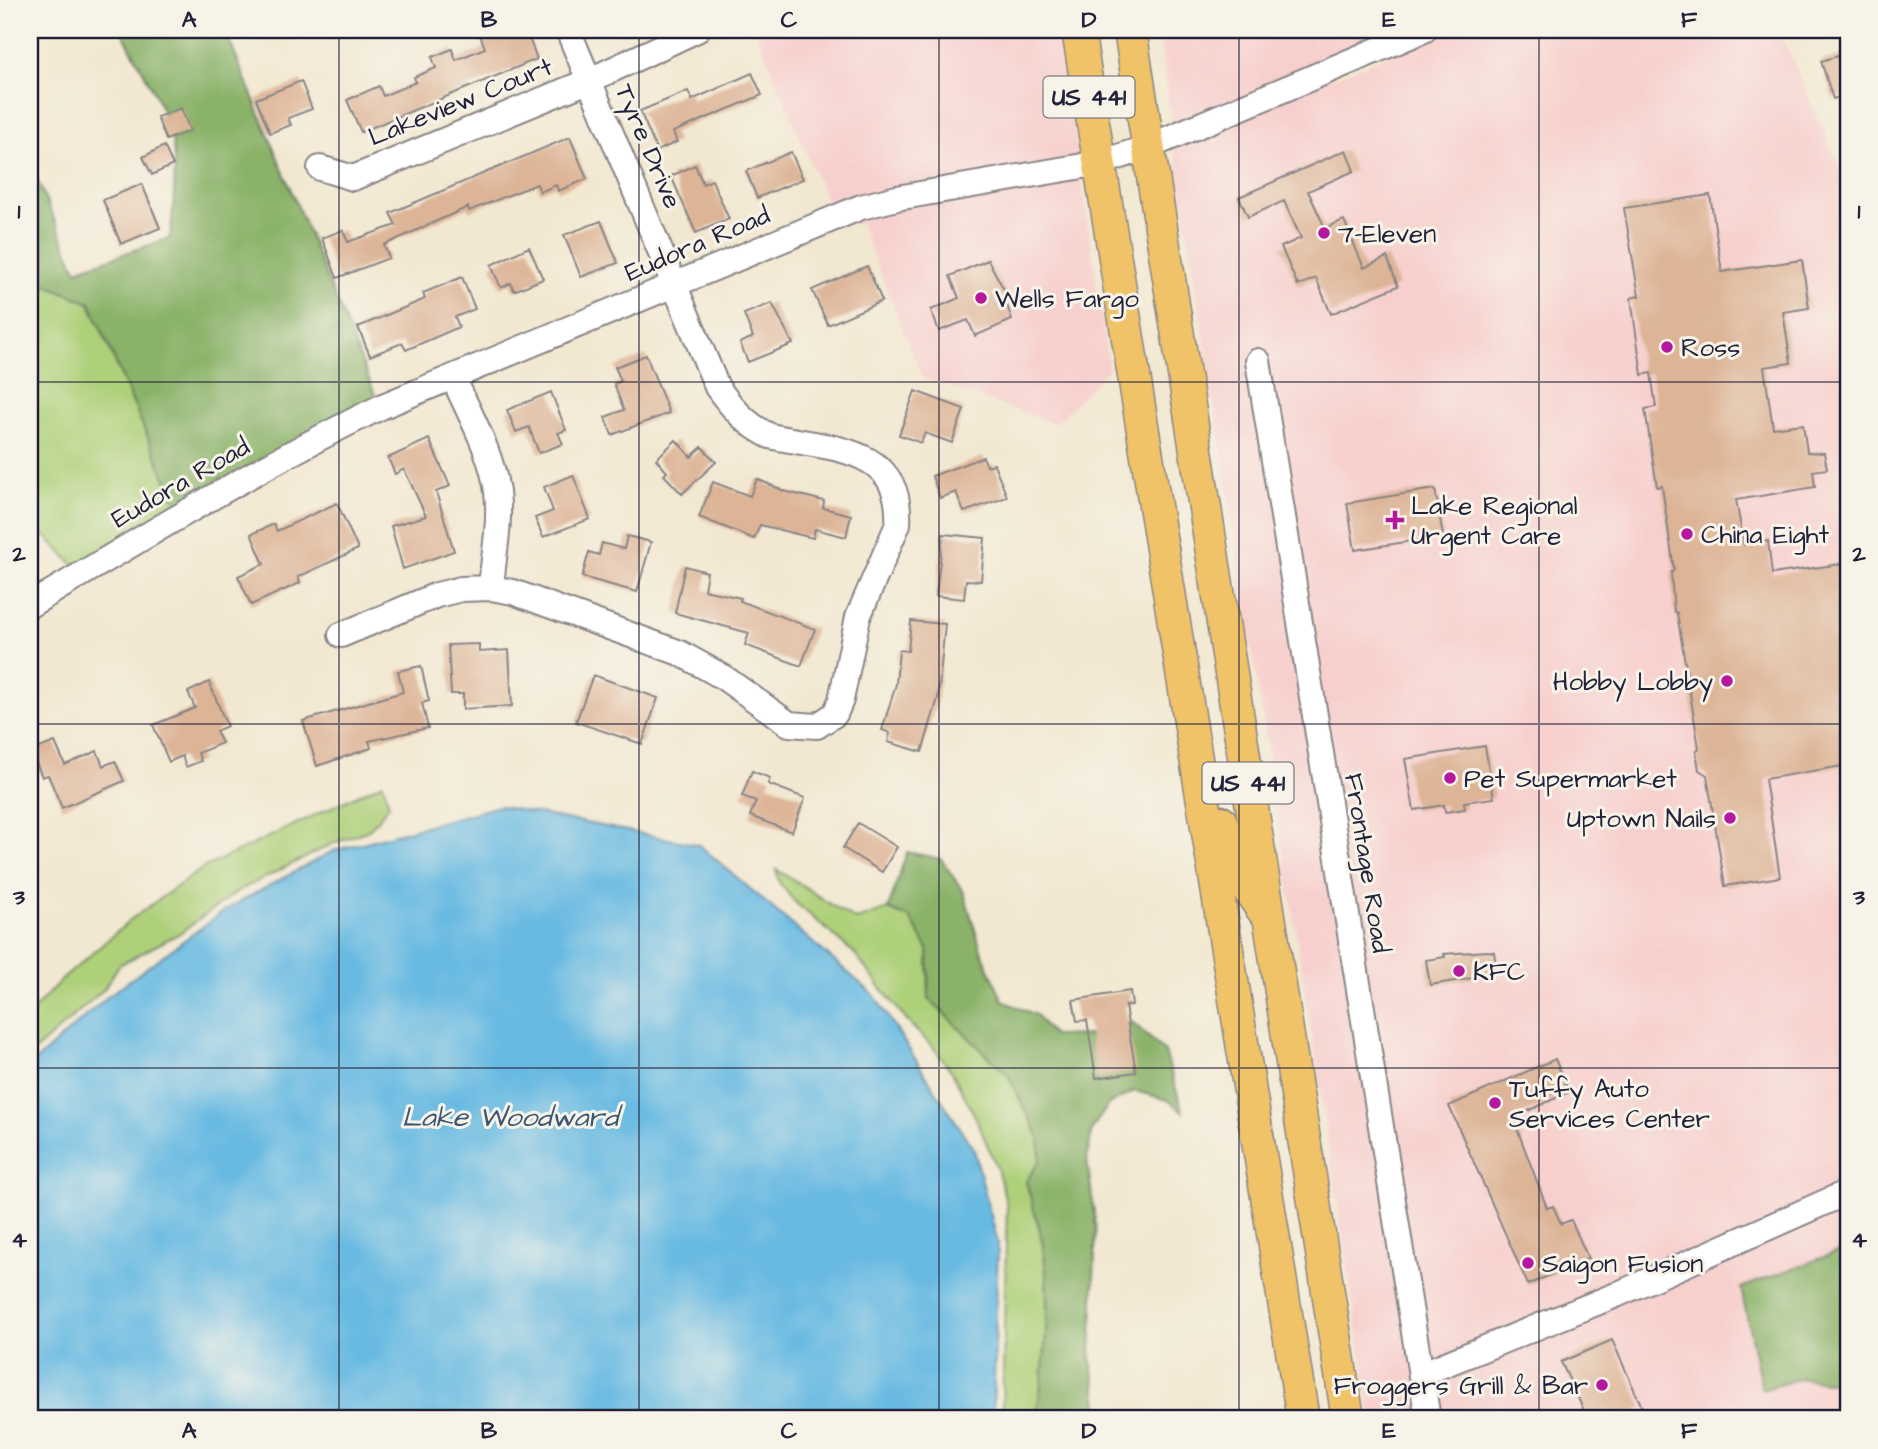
<svg xmlns="http://www.w3.org/2000/svg" width="1878" height="1449" font-family="'Architects Daughter',sans-serif">
<style>
.built{fill:#f7d0ce}
.green{fill:#add079;stroke:#68795a;stroke-width:2}
.forest{fill:#8ab269;stroke:#566a52;stroke-width:2}
.water{fill:#67bae2;stroke:#446e8e;stroke-width:2}
.building{fill:#ddb496}
.lines{fill:none;stroke-linecap:round;stroke-linejoin:round}
.minor-casing{stroke:#8a8586;stroke-width:28}
.major-casing{stroke:#8a8586;stroke-width:35}
.minor{stroke:#fff;stroke-width:24}
.major{stroke:#f0c369;stroke-width:32}
.grid{fill:none;stroke:#22223b;stroke-width:2;stroke-opacity:0.55}
.poi-dot{fill:#b5179e;stroke:#f7f3e8;stroke-width:2.5}
.labels{text-anchor:middle;stroke-width:6;stroke-linejoin:round;paint-order:stroke}
.shield{fill:#f7f3e8;stroke:#62616f;stroke-width:2}
.shield-label{font-size:24px;font-weight:bold;fill:#22223b}
.street-label{font-size:26px;fill:#22223b;stroke:#f7f3e8}
.poi-label{font-size:26px;fill:#22223b;stroke:#f7f3e8;text-anchor:start}
.water-label{font-size:28px;font-style:italic;fill:#3a5775;stroke:#f7f3e8}
.neatline{fill:none;stroke:#22223b;stroke-width:2.5}
.grid-label{font-size:23px;text-anchor:middle;font-weight:bold;fill:#22223b}
</style>
<rect width="100%" height="100%" fill="#f7f3e8"/>
<filter id="ink" filterUnits="userSpaceOnUse"><feTurbulence type="fractalNoise" baseFrequency=".0143" numOctaves="2"/><feDisplacementMap in="SourceGraphic" scale="14" xChannelSelector="R" yChannelSelector="G"/><feConvolveMatrix kernelMatrix="1 2 1 2 8 2 1 2 1" color-interpolation-filters="sRGB"/></filter>
<filter id="wash" filterUnits="userSpaceOnUse"><feTurbulence type="fractalNoise" baseFrequency=".00686" numOctaves="4" result="noise"/><feDisplacementMap in="SourceGraphic" scale="28" xChannelSelector="R" yChannelSelector="G"/><feGaussianBlur stdDeviation="1.57" result="paint"/><feColorMatrix in="noise" values="0 0 0 0 0 0 0 0 0 0 0 0 0 0 0 0 0 1.4 0 .05"/><feComposite in="paint" operator="in"/></filter>
<g filter="url(#wash)">
<rect width="100%" height="100%" fill="#f2e8d1"/>
<path class="built" d="M755,30H1060L1079,158L830,210Z
M1158,30H1401L1172,127Z
M1447,30H1779L1848,185V1248L1741,1288L1801,1378L1848,1385V1419H1371L1174,145Z
M1081,176L1109,369L1055,424L922,377L860,223L844,224L864,216Z"/>
<path class="green" d="M30,278L90,303L178,507L76,567L37,528L30,527Z
M383,783L389,805L369,830L332,844L238,891L180,933L119,965L104,989L30,1055V1014L56,985L134,917L203,868Z
M776,870C805,884 828,906 857,920L888,909L910,918L928,949L929,999L1008,1075L1039,1137L1040,1160L1026,1182C1032,1203 1039,1224 1043,1246C1051,1297 1046,1369 1035,1419H1002L1007,1205L997,1168L976,1118L952,1072L933,1047L907,1021L854,953L795,902L779,882Z"/>
<path class="forest" d="M121,30H225L377,399L178,507L90,303L30,278V163L76,270L170,238C174,206 177,172 172,139C167,112 135,56 121,30Z
M907,852L941,859L964,893L981,950L1003,1001L1036,1015L1053,1036L1093,1035L1132,1022L1165,1052L1183,1112L1168,1100L1135,1091L1109,1104L1092,1129L1087,1159L1096,1227L1091,1357L1100,1419H1035C1046,1369 1051,1297 1043,1245C1039,1224 1032,1203 1026,1182L1040,1160L1039,1137L1008,1075L929,999L928,949L910,918L888,909Z
M1848,1248V1385L1801,1378L1762,1390L1741,1288Z"/>
<path class="water" d="M499,806L699,845L874,995L974,1150L998,1243L993,1419H30V1066L108,996L228,908L333,851Z"/>
<g id="blocks">
<path class="building" d="M493,30H526L537,59L361,132L347,100L379,86L383,96L416,82L414,77L436,68L432,57L452,49L456,60L485,48L480,35Z
M1848,53V94L1833,99L1821,61Z
M752,73L762,95L673,132L677,142L657,151L640,111L688,91L692,100Z
M301,81L312,109L288,118L291,125L270,133L256,99Z
M181,108L190,131L166,140L157,117Z
M570,137L587,179L558,191L556,185L540,192L537,184L469,211L468,207L384,245L389,258L337,278L322,238L343,230L348,242L396,225L390,213Z
M164,146L173,165L152,175L143,157Z
M1346,150L1354,171L1308,191L1325,228L1344,220L1364,268L1387,257L1398,286L1331,314L1316,278L1298,286L1281,247L1301,238L1284,201L1248,217L1239,197Z
M791,152L803,179L757,198L746,171Z
M695,165L703,184L712,180L729,219L696,233L671,176Z
M142,184L160,228L121,244L103,200Z
M1710,195L1722,272L1802,260L1809,308L1783,312L1791,363L1764,367L1773,428L1803,424L1807,452L1824,453L1827,469L1813,471L1815,487L1736,500L1744,545L1768,541L1772,574L1848,563V765L1765,779L1780,877L1725,886L1707,775L1699,770L1696,751L1699,748L1677,613L1674,611L1671,573L1674,570L1662,486L1657,487L1645,409L1656,407L1651,373L1642,375L1631,298L1639,296L1624,208Z
M601,221L618,263L581,277L564,235Z
M529,247L543,279L514,291L511,283L501,288L491,265Z
M988,260L1007,295L1005,299L1012,320L975,336L968,320L939,331L931,310L959,298L950,276Z
M867,266L882,301L828,325L812,290Z
M462,277L475,309L455,317L459,327L406,350L402,343L370,356L358,327L425,299L423,293Z
M772,303L793,344L748,362L740,343L753,337L744,314Z
M646,355L669,413L612,435L605,417L624,410L614,384L621,381L615,367Z
M915,391L964,409L952,443L925,433L921,443L899,435Z
M551,392L566,430L558,433L563,444L539,453L529,427L516,432L507,410Z
M429,439L450,486L436,492L454,551L403,569L391,526L426,516L404,469L395,474L388,458Z
M676,440L691,457L702,447L716,462L682,494L664,475L667,472L656,459Z
M983,457L987,466L994,464L1007,497L964,512L956,492L940,498L932,476Z
M573,475L590,519L543,537L535,518L553,511L544,487Z
M757,479L784,491L824,501L823,508L851,515L846,537L815,529L813,538L760,525L754,539L699,517L713,482L750,496Z
M1435,489L1443,536L1355,550L1347,503Z
M337,503L358,549L298,577L300,583L251,605L238,576L264,564L251,534L274,524L277,531Z
M943,534L985,538L981,581L966,580L964,599L936,596Z
M627,536L651,542L637,592L582,577L589,552L599,555L602,543L624,549Z
M685,566L707,572L704,590L741,598L740,601L815,629L801,666L745,645L749,633L675,613Z
M911,621L945,624L938,698L922,752L888,742L890,733L882,730L896,684L899,650L908,651Z
M479,644V652L509,650L512,706L463,709V694H451L448,645Z
M421,666L429,701L422,703L428,728L369,741L371,748L317,766L303,721L403,692L398,671Z
M593,675L658,698L642,744L576,722Z
M209,682L227,726L216,731L222,743L198,753L201,761L186,767L182,756L169,762L153,725L195,708L188,692Z
M55,742L65,765L97,751L103,766L115,761L124,781L62,808L48,775L42,777L31,751Z
M1485,746L1494,798L1464,802L1465,809L1445,812L1444,805L1414,810L1405,759Z
M752,771L770,778L768,784L805,798L792,832L750,816L756,801L742,796Z
M858,823L897,847L882,872L843,848Z
M1487,951L1494,952L1496,965L1490,967L1491,975L1430,985L1426,960L1445,957L1444,954Z
M1130,991L1132,1005L1125,1006L1136,1072L1096,1078L1087,1020L1077,1021L1073,1000Z
M1555,1059L1569,1092L1513,1118L1547,1208L1553,1206L1561,1224L1571,1220L1588,1258L1528,1285L1449,1106Z
M1612,1340L1642,1407L1635,1410L1640,1419H1588L1561,1362Z"/>
</g>
</g>
<g filter="url(#ink)">
<use href="#blocks" fill-opacity="0" stroke="#8a8586" stroke-width="2"/>
<g class="lines">
<g class="minor-casing">
<path id="minor" d="M320,168L353,178L588,81L697,30
M1258,361L1428,1419
M453,377C469,413 492,453 497,492C501,524 493,557 491,588
M30,605C146,536 261,465 383,406L861,207L897,198L1100,163L1148,147L1424,30
M341,635L437,595L461,589L491,588L513,592L680,653L723,677L789,724L817,726L835,714L841,700L858,617L898,524C903,444 826,449 770,436C747,425 732,408 717,387L568,30
M1421,1374L1616,1295L1848,1192"/>
</g>
<g class="major-casing">
<path id="major" d="M1078,30L1303,1419
M1130,30L1348,1419
M1221,822L1240,878L1263,910"/>
</g>
<use href="#minor" class="minor"/>
<use href="#major" class="major"/>
</g>
</g>
<path class="grid" d="M339,30V1419M639,30V1419M939,30V1419M1239,30V1419M1539,30V1419M30,382H1848M30,724H1848M30,1068H1848"/>
<g class="poi-dot">
<circle cx="1324" cy="233" r="7"/>
<circle cx="981" cy="298" r="7"/>
<circle cx="1667" cy="347" r="7"/>
<path d="M1391.5 509.5h7v7h7v7h-7v7h-7v-7h-7v-7h7z"/>
<circle cx="1687" cy="534" r="7"/>
<circle cx="1727" cy="681" r="7"/>
<circle cx="1450" cy="778" r="7"/>
<circle cx="1730" cy="818" r="7"/>
<circle cx="1459" cy="971" r="7"/>
<circle cx="1495" cy="1103" r="7"/>
<circle cx="1528" cy="1263" r="7"/>
<circle cx="1602" cy="1385" r="7"/>
</g>
<g class="labels">
<g class="shield">
<rect x="1043.5" y="76.5" width="91" height="41" rx="5"/>
<rect x="1202.5" y="762.5" width="91" height="41" rx="5"/>
</g>
<g class="shield-label">
<text x="1089" y="105">US 441</text>
<text x="1248" y="791">US 441</text>
</g>
<g class="street-label">
<text transform="translate(460 101) rotate(-22)" y="9">Lakeview Court</text>
<text transform="translate(649 146) rotate(67)" y="9">Tyre Drive</text>
<text transform="translate(697 243) rotate(-23)" y="9">Eudora Road</text>
<text transform="translate(180 482) rotate(-30)" y="9">Eudora Road</text>
<text transform="translate(1368 863) rotate(81)" y="9">Frontage Road</text>
</g>
<g class="poi-label">
<text x="1338" y="242">7-Eleven</text>
<text x="995" y="307">Wells Fargo</text>
<text x="1681" y="356">Ross</text>
<text x="1411" y="514">Lake Regional<tspan x="1411" dy="30">Urgent Care</tspan></text>
<text x="1701" y="543">China Eight</text>
<text x="1713" y="690" text-anchor="end">Hobby Lobby</text>
<text x="1464" y="787">Pet Supermarket</text>
<text x="1716" y="827" text-anchor="end">Uptown Nails</text>
<text x="1473" y="980">KFC</text>
<text x="1509" y="1097">Tuffy Auto<tspan x="1509" dy="30">Services Center</tspan></text>
<text x="1542" y="1272">Saigon Fusion</text>
<text x="1588" y="1394" text-anchor="end">Froggers Grill &amp; Bar</text>
</g>
<g class="water-label">
<text x="510" y="1126">Lake Woodward</text>
</g>
</g>
<rect width="1878" height="1449" fill="none" stroke="#f7f3e8" stroke-width="77"/>
<rect x="38" y="38" width="1802" height="1372" class="neatline"/>
<g class="grid-label">
<text x="189" y="27">A</text>
<text x="489" y="27">B</text>
<text x="789" y="27">C</text>
<text x="1089" y="27">D</text>
<text x="1389" y="27">E</text>
<text x="1689" y="27">F</text>
<text x="19" y="218">1</text>
<text x="1859" y="218">1</text>
<text x="19" y="561">2</text>
<text x="1859" y="561">2</text>
<text x="19" y="904">3</text>
<text x="1859" y="904">3</text>
<text x="19" y="1247">4</text>
<text x="1859" y="1247">4</text>
<text x="189" y="1438">A</text>
<text x="489" y="1438">B</text>
<text x="789" y="1438">C</text>
<text x="1089" y="1438">D</text>
<text x="1389" y="1438">E</text>
<text x="1689" y="1438">F</text>
</g>
</svg>
